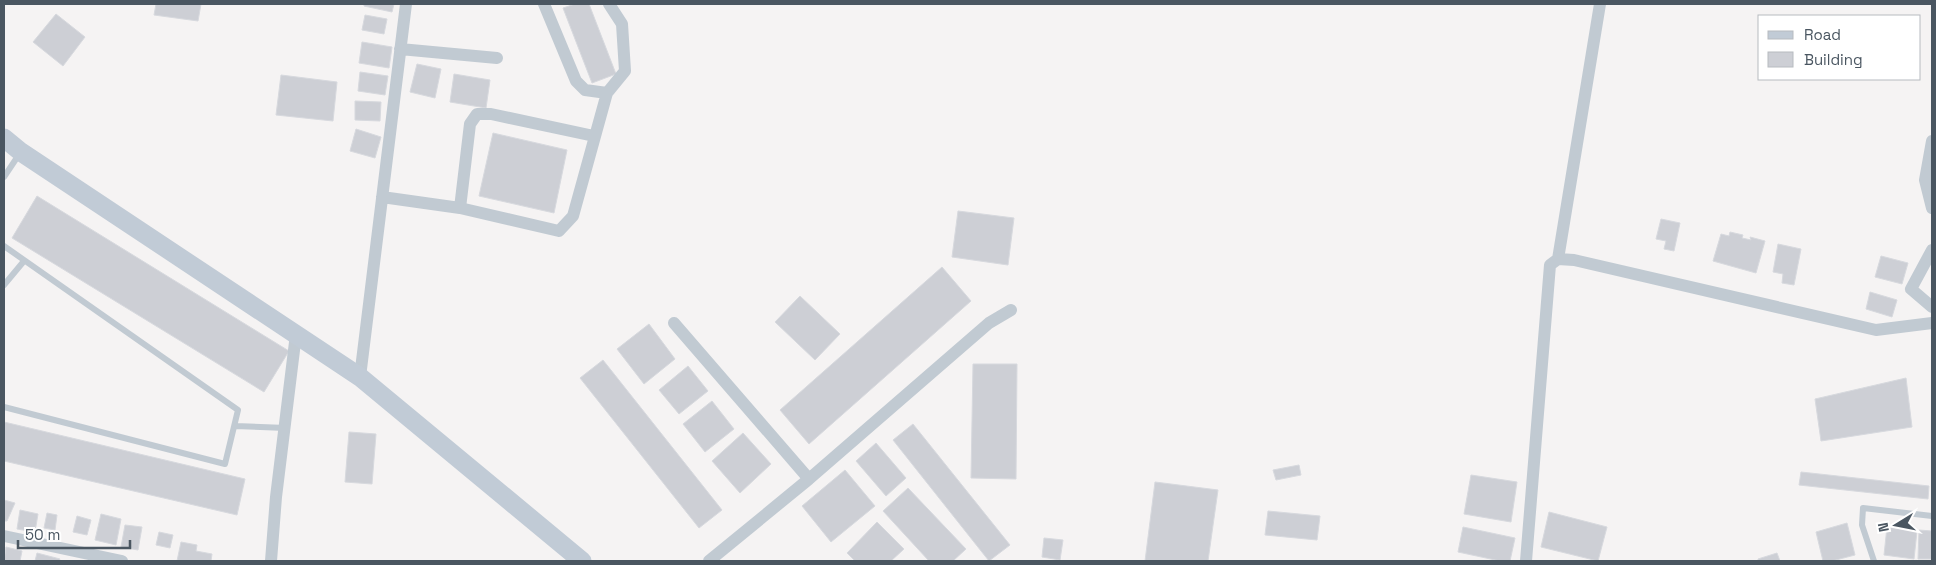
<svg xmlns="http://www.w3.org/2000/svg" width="1936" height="565" font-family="'Space Grotesk',sans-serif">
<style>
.building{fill:#cdcfd5;stroke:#d7d9de}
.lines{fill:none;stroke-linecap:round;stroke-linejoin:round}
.lane{stroke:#c1cad2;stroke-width:6}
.street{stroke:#c1cad2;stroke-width:12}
.secondary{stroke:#c1cbd6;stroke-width:19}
</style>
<rect width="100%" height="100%" fill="#f5f3f3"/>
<path class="building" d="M156,4H201L198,21L154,15Z
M364,4H394L392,12L364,6Z
M575,4H589L616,74L592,83L563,8Z
M56,14L85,37L63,66L33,42Z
M365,15L387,19L384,34L362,30Z
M362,42L392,47L389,68L359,63Z
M417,64L441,69L435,98L410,92Z
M360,72L388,76L385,95L358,91Z
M454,74L490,80L486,108L450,102Z
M281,75L337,82L333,121L276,115Z
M355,101L381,102L380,121L355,120Z
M356,129L381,137L375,158L350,151Z
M493,133L567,150L554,213L479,196Z
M37,196L289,351L264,392L12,238Z
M958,211L1014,218L1008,265L952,257Z
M1661,219L1680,223L1674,251L1664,249L1666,241L1656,239Z
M1730,232L1743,235L1742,238L1751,240L1750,237L1765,241L1756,273L1713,261L1721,234L1729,236Z
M1778,244L1801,249L1794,285L1782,283L1783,274L1773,272Z
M1881,256L1908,263L1902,284L1875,277Z
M942,267L971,301L809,444L780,410Z
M1870,292L1897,300L1892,317L1866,309Z
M800,296L840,334L815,360L775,322Z
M649,324L675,359L644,384L617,349Z
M603,360L722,510L699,528L580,378Z
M973,364H1017L1016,479L971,478Z
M688,366L708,391L679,414L659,390Z
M1906,378L1912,427L1821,441L1815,399Z
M712,401L734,429L705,452L683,424Z
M4,422L245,479L237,515L4,461Z
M913,424L1010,545L989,561L893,440Z
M349,432L376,434L372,484L345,482Z
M743,433L771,464L740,493L712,461Z
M876,443L906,478L886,496L856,461Z
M1299,465L1301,475L1276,480L1273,470Z
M845,470L875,506L831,542L802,506Z
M1801,472L1929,486L1928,499L1799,485Z
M1471,475L1517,482L1511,522L1464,514Z
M1155,482L1218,490L1208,561H1145Z
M908,488L966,549L953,561H929L883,511Z
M4,500L15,503L7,521H4Z
M20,510L38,514L35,532L17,529Z
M1268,511L1320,516L1317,540L1265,535Z
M1549,512L1607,527L1598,561L1541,547Z
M47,513L57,515L55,530L44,528Z
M101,514L121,519L116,545L95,540Z
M77,516L91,520L87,535L73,532Z
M877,522L904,549L891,561H855L847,553Z
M1847,523L1855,555L1832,561H1823L1816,532Z
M125,525L142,527L138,550L121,547Z
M1463,527L1515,538L1510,561H1500L1458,552Z
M1887,527L1917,531L1914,559L1884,555Z
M1919,530L1932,531V559H1918Z
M159,532L173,535L170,548L156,545Z
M1044,538L1063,540L1060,560L1042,557Z
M181,542L197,545L196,551L212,554L211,561H177Z
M6,547L22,551L20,561H4Z
M37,553L60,559L59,561H35Z
M1777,553L1780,561H1758V559Z"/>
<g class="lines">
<path class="lane" d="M4,177L20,153
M4,246L238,410L225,464L4,407
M4,285L24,261
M235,426L286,428
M1874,561L1862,525L1863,508L1932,516"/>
<path class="street" d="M544,4L576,81L585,90L607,93
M400,49L497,58
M1932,141L1925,180L1932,208
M382,197L460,208L559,231L573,216L607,93L625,71L622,24L609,4
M460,208L470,124L477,114H491L594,136
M1932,250L1911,289L1932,307
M1558,259L1600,4
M674,323L809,479
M360,377L406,4
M4,536L122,561
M271,561L276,497L296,334
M709,561L809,479L989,323L1011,310
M1526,561L1550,265L1558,259L1574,260L1876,330L1932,323"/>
<path class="secondary" d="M4,138L21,152L360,377L582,561"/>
</g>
<rect width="1936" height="565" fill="none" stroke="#4a5661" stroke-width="10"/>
<rect x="1758" y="15" width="162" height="65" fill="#ffffff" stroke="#b7bbc0"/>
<rect x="1768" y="31" width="25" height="8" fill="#c1cbd6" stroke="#b7bbc0"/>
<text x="1804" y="40" font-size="15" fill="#4a5661">Road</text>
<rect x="1768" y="52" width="25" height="15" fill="#cdcfd5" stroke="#b7bbc0"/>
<text x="1804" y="65" font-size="15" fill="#4a5661">Building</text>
<g transform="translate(1896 525) rotate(260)" stroke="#ffffff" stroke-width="4" paint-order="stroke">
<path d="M0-4L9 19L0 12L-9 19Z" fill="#4a5661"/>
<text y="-8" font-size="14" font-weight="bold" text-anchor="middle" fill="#4a5661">N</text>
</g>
<path d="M18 540v8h112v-8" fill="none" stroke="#4a5661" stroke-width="2.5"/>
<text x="25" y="540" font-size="15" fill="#4a5661" stroke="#ffffff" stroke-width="4" paint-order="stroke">50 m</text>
</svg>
